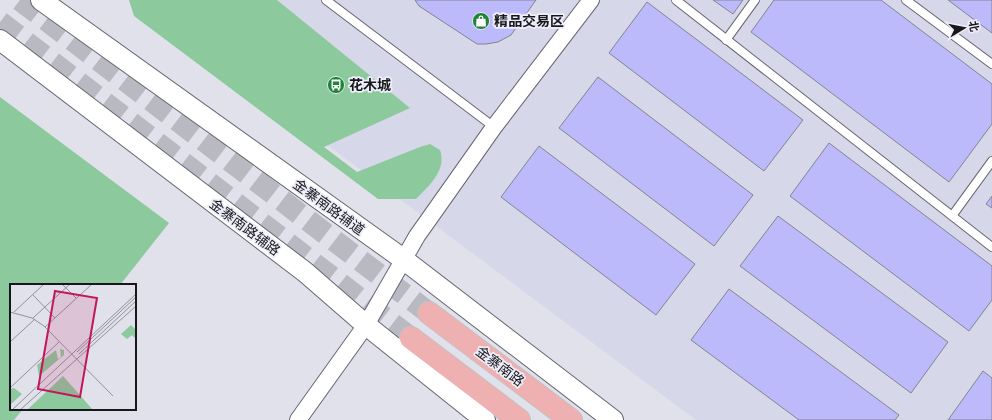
<svg xmlns="http://www.w3.org/2000/svg" width="992" height="420" font-family="Figtree,'Noto Sans SC',sans-serif">
<style>
.built{fill:#d7d7ea}
.green{fill:#8cc99d}
.building{fill:#bdbafc;stroke:#84838e}
.lines{fill:none;stroke-linecap:round;stroke-linejoin:round}
.trunk-tunnel{stroke:#b9b9c2;stroke-width:22;stroke-dasharray:22 11;stroke-linecap:butt}
.service-casing{stroke:#676772;stroke-width:10}
.minor-casing{stroke:#676772;stroke-width:18}
.tertiary-casing{stroke:#676772;stroke-width:22}
.trunk-casing{stroke:#c3c3c4;stroke-width:24}
.service{stroke:#fff;stroke-width:8}
.minor{stroke:#fff;stroke-width:16}
.tertiary{stroke:#fff;stroke-width:20}
.trunk{stroke:#eeb0b0;stroke-width:22}
.labels{text-anchor:middle;stroke-width:3.5;stroke-linejoin:round;paint-order:stroke}
.poi-label{font-size:14px;font-weight:bold;fill:#18181c;stroke:#eeeefa;text-anchor:start}
.street-label{font-size:14px;fill:#18181c;stroke:#eeeefa}
.inset-road{fill:none;stroke:#919199;stroke-width:1}
.view{fill:#c2185b;fill-opacity:0.15;stroke:#c2185b;stroke-width:2}
.inset-edge{fill:none;stroke:#18181c;stroke-width:2}
</style>
<rect width="100%" height="100%" fill="#e1e1ec"/>
<path class="built" d="M133,0H992V420H696Z"/>
<path class="green" d="M129,0H277L410,108L324,147L357,172L420,147L430,144L440,150C447,170 429,186 416,199H378L134,16Z
M0,97L169,223L120,285H11V409H23L14,420H0Z"/>
<path class="building" d="M415,0H536L511,35L498,42L486,44H477L419,6Z
M713,0H743L733,14Z
M774,0H881L992,84V124L949,182L751,32Z
M948,0H992V33Z
M647,2L803,120L764,171L609,53Z
M598,77L753,195L714,246L559,128Z
M829,143L992,266V300L969,331L790,196Z
M539,146L695,264L656,315L501,197Z
M992,196V208L986,204Z
M778,216L948,342L911,393L740,266Z
M729,289L899,415L895,420H799L691,340Z
M983,371L992,378V420H948Z"/>
<g class="lines">
<path class="trunk-tunnel" d="M20,0L429,313
M0,22L411,338"/>
<g class="service-casing">
<path id="service" d="M326,0L494,127
M676,0L992,247
M906,0L992,64
M726,40L755,0
M952,216L992,161"/>
</g>
<g class="minor-casing">
<path id="minor" d="M298,420L366,325L417,236L494,127L591,0"/>
</g>
<g class="tertiary-casing">
<path id="tertiary" d="M41,0L403,259L613,420
M0,40L305,272L366,325L485,420"/>
</g>
<g class="trunk-casing">
<path id="trunk" d="M429,313L571,420
M411,338L519,420"/>
</g>
<use href="#service" class="service"/>
<use href="#minor" class="minor"/>
<use href="#tertiary" class="tertiary"/>
<use href="#trunk" class="trunk"/>
</g>
<defs>
<g id="shop-disc" transform="scale(0.9)"><circle r="9.5" fill="#208438" stroke="#eeeefa"/><path d="M-5-2.5h2.3a2.7 3.5 0 0 1 5.4 0H5L5.5 6h-11ZM-1.5-2.5h3a1.5 2.3 0 0 0-3 0Z" fill="#fff"/></g>
<g id="bus-disc" transform="scale(0.9)"><circle r="9.5" fill="#208438" stroke="#eeeefa"/><path d="M-5-6H5V4H4V6H2V4H-2V6H-4V4H-5ZM-3.5-4V0h7V-4ZM-3.5 1.2v1.5H-2V1.2ZM2 1.2v1.5H3.5V1.2Z" fill="#fff"/></g>
</defs>
<g fill-rule="evenodd">
<use href="#shop-disc" x="481" y="21"/>
<use href="#bus-disc" x="336" y="85"/>
</g>
<g class="labels">
<g class="poi-label">
<text x="494" y="26">精品交易区</text>
<text x="349" y="90">花木城</text>
</g>
<g class="street-label">
<text transform="translate(329 207) rotate(36)" y="5">金寨南路辅道</text>
<text transform="translate(245 227) rotate(37)" y="5">金寨南路辅路</text>
<text transform="translate(500 366) rotate(37)" y="5">金寨南路</text>
</g>
</g>
<g transform="translate(10 284)">
<rect width="126" height="126" fill="#e1e1ec"/>
<path d="M121,41L126,46V55L122,51L117,55L111,50ZM50,65L54,66V71L29,92L27,81L46,66L48,75L51,73ZM53,92L83,126H17L34,110ZM4,104L12,110L0,121V105Z" fill="#8cc99d"/>
<path class="inset-road" d="M52,0L66,14M23,11L45,34M0,28L22,34L34,42L103,112M4,28L34,0M23,34L60,0M35,43L82,0M0,58L25,35M67,68L126,13M69,70L126,17M0,104L49,58M2,126L126,10M10,126L126,22"/>
<path class="view" d="M45,7L87,14L70,113L28,105Z"/>
<rect width="126" height="126" class="inset-edge"/>
</g>
<g transform="translate(964 28) rotate(80)" stroke="#eeeefa" stroke-width="3" paint-order="stroke">
<path d="M0-3L7 15L0 10L-7 15Z" fill="#18181c"/>
<text y="-6" font-size="11" font-weight="bold" text-anchor="middle" fill="#18181c">北</text>
</g>
</svg>
